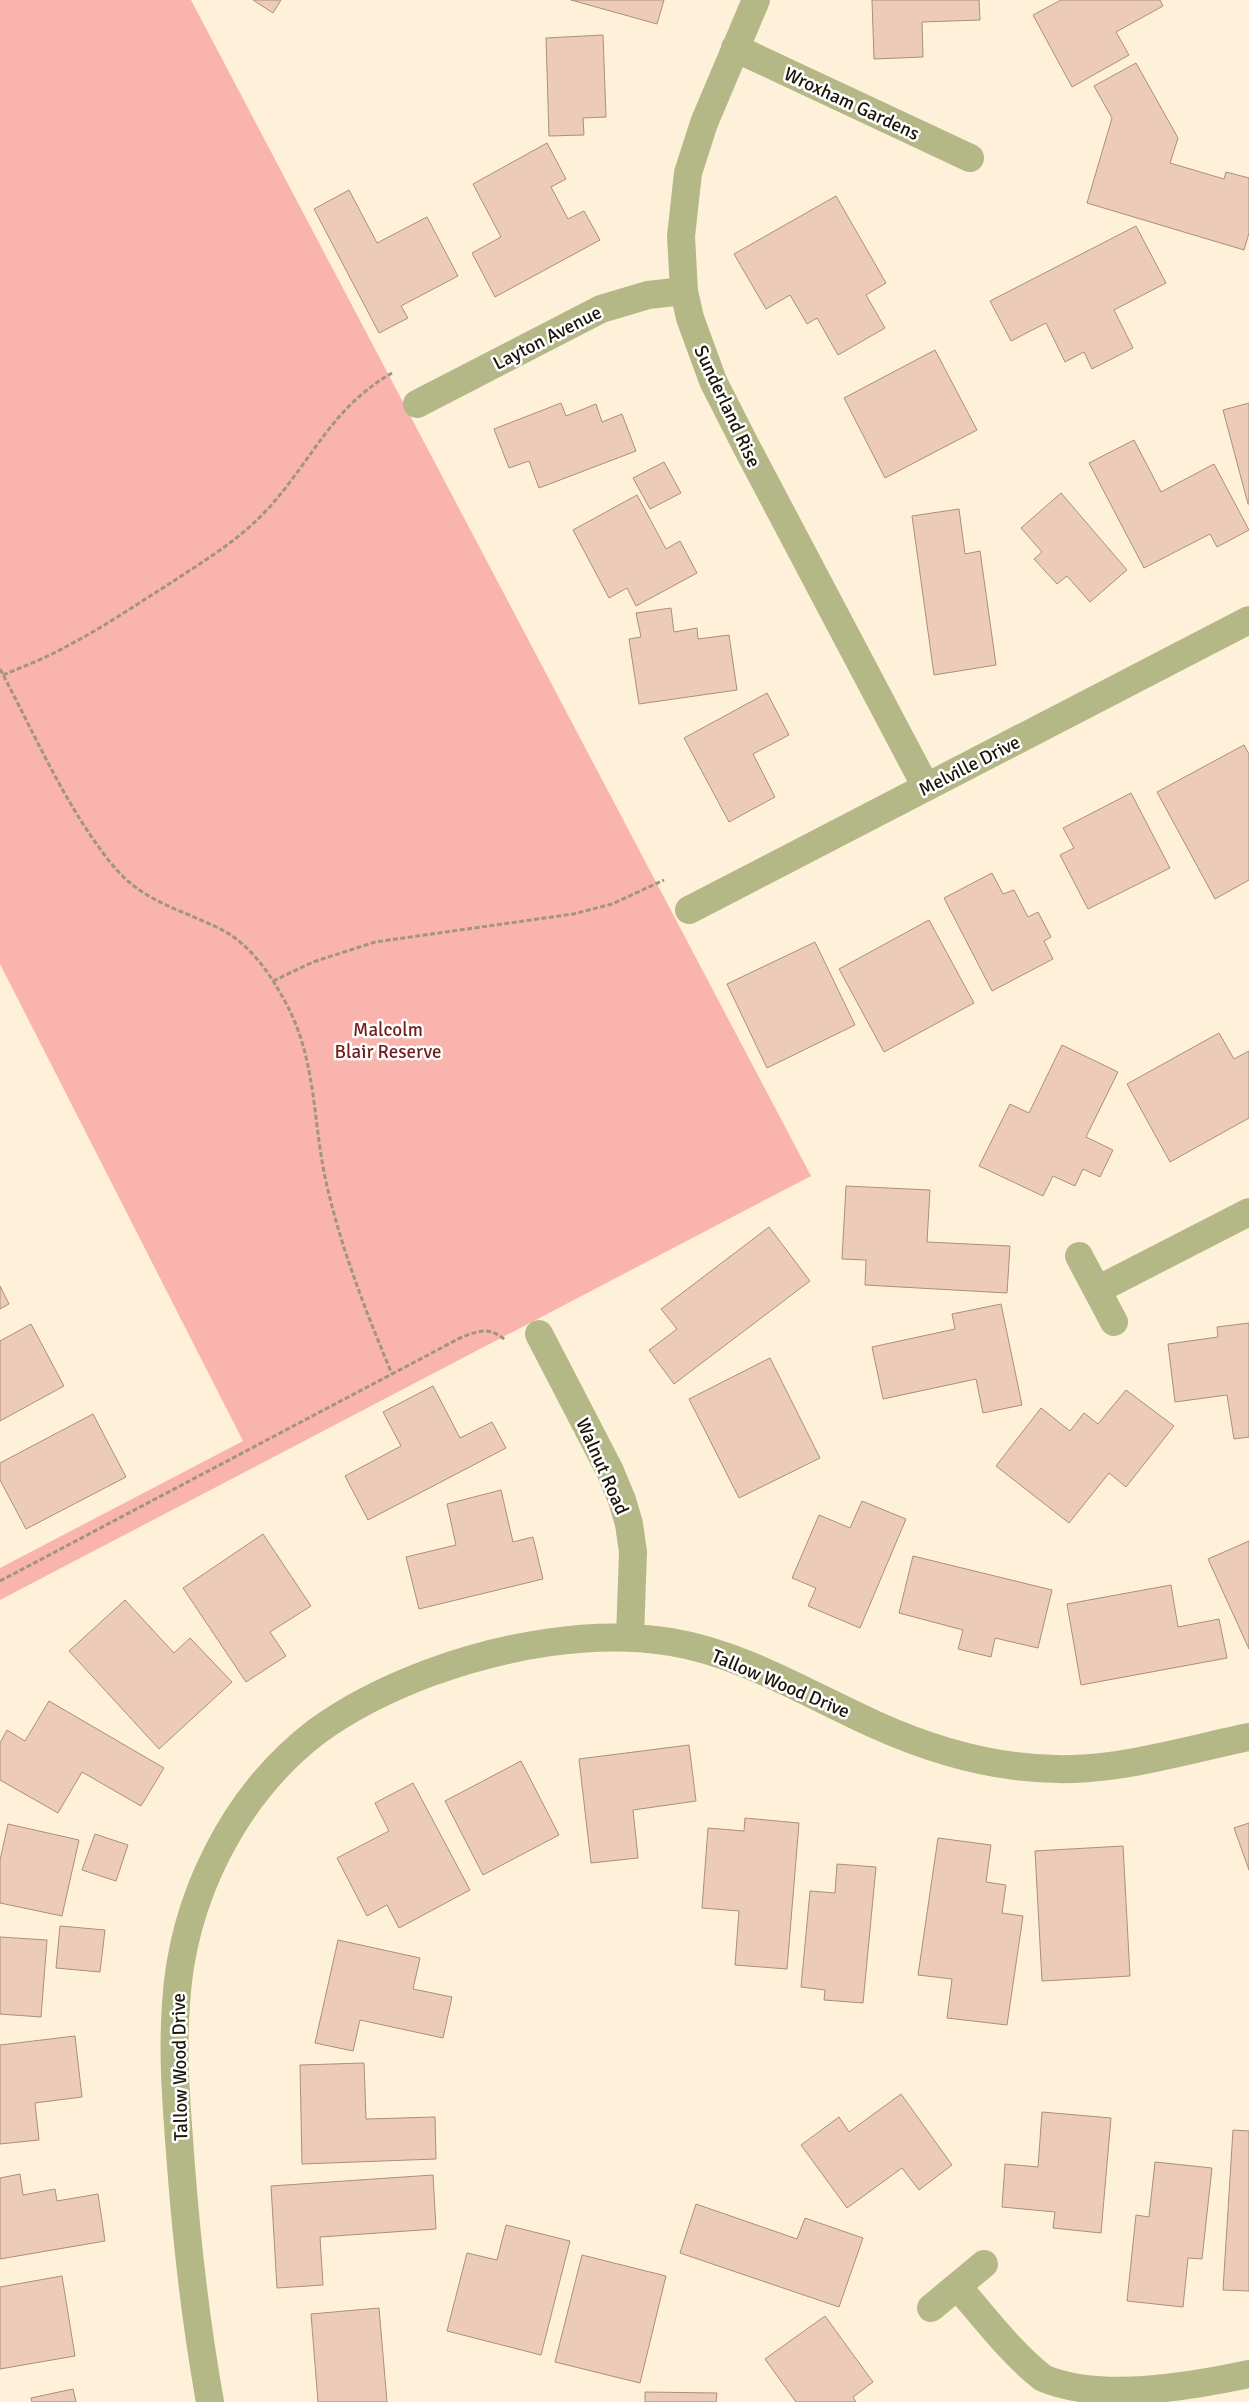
<svg xmlns="http://www.w3.org/2000/svg" width="1249" height="2402" font-family="Signika,sans-serif">
<style>
.green{fill:#f9b4ae}
.building{fill:#ecccb8;stroke:#ac8e7c}
.lines{fill:none;stroke-linecap:round;stroke-linejoin:round}
.path{stroke:#9f9582;stroke-width:3;stroke-dasharray:5 2.5;stroke-linecap:butt}
.minor{stroke:#b4b887;stroke-width:28}
.labels{text-anchor:middle;stroke-width:5;stroke-linejoin:round;paint-order:stroke}
.street-label{font-size:19px;fill:#1c160b;stroke:#fff}
.park-label{font-size:19px;fill:#731d1e;stroke:#fff}
</style>
<rect width="100%" height="100%" fill="#fff1d9"/>
<path class="green" d="M0,0H191L811,1176L0,1600V1568L243,1441L0,964Z"/>
<path class="building" d="M253,0H281L273,13Z
M571,0H664L657,24Z
M872,0H979L980,20L922,22L923,57L874,59Z
M1061,0H1160L1163,6L1116,32L1129,55L1072,87L1033,15Z
M603,35L606,117L583,118L584,135L549,136L546,38Z
M1136,63L1178,138L1170,163L1224,179L1226,172L1249,178V233L1244,250L1087,203L1112,118L1094,86Z
M547,143L566,179L551,187L568,219L584,211L600,240L495,297L472,253L501,237L473,184Z
M349,190L377,243L427,217L458,276L401,306L408,318L379,333L314,209Z
M836,196L886,283L866,295L885,328L838,355L817,318L807,324L790,295L766,309L734,254Z
M1136,226L1166,283L1114,310L1133,348L1092,369L1084,352L1065,362L1046,323L1011,341L990,301Z
M935,350L977,430L885,478L844,398Z
M561,403L566,416L596,404L602,422L622,414L636,451L539,488L529,461L509,468L494,429Z
M1249,403V504H1248L1223,410Z
M1134,440L1161,492L1214,464L1249,530L1217,547L1210,534L1144,568L1089,463Z
M664,462L681,493L650,509L633,478Z
M1061,493L1127,570L1090,602L1067,576L1057,584L1034,559L1042,552L1021,528Z
M637,495L666,549L680,541L697,573L636,606L627,588L609,598L573,530Z
M959,509L965,554L980,551L996,665L934,675L912,516Z
M671,608L674,632L697,628L698,639L729,635L737,690L639,704L629,639L641,637L636,613Z
M767,693L789,735L753,754L775,797L729,822L684,738Z
M1244,745L1249,754V880L1215,899L1157,792Z
M1131,793L1170,868L1088,909L1060,855L1074,848L1063,828Z
M992,873L1003,894L1014,890L1028,917L1038,912L1051,937L1044,941L1053,959L992,991L944,898Z
M929,920L974,1003L884,1052L839,969Z
M815,942L855,1025L767,1068L727,984Z
M1219,1033L1234,1059L1249,1051V1118L1170,1162L1127,1084Z
M1062,1045L1118,1072L1086,1137L1113,1150L1100,1177L1083,1169L1075,1186L1053,1176L1043,1196L979,1166L1010,1104L1029,1113Z
M846,1186L930,1190L927,1242L1010,1246L1007,1293L865,1285L866,1260L842,1259Z
M769,1227L810,1281L674,1384L649,1350L677,1329L661,1309Z
M0,1286L9,1304L0,1309Z
M1001,1304L1022,1405L983,1413L976,1379L883,1399L872,1347L955,1329L952,1314Z
M1249,1323V1437L1234,1439L1227,1395L1175,1402L1168,1344L1218,1337L1217,1327Z
M31,1324L64,1386L0,1421V1341Z
M770,1358L820,1458L739,1498L689,1399Z
M433,1386L460,1438L492,1422L506,1448L368,1520L345,1476L401,1446L383,1412Z
M1126,1390L1174,1426L1126,1487L1109,1473L1069,1523L996,1466L1041,1408L1070,1431L1084,1413L1098,1424Z
M93,1414L126,1477L26,1529L0,1480V1463Z
M501,1490L513,1542L533,1537L543,1579L419,1609L406,1557L456,1545L447,1504Z
M862,1501L906,1519L860,1628L808,1606L816,1588L792,1578L819,1515L850,1528Z
M263,1534L311,1606L270,1632L286,1656L246,1682L183,1588Z
M1249,1541V1649L1208,1559Z
M913,1556L1052,1590L1038,1648L995,1638L991,1657L958,1649L963,1630L899,1613Z
M1171,1585L1178,1627L1219,1619L1227,1658L1081,1685L1067,1604Z
M125,1600L174,1653L190,1638L232,1682L159,1749L69,1651Z
M49,1701L164,1768L141,1806L82,1772L58,1813L0,1780V1743L7,1730L25,1741Z
M689,1745L696,1801L633,1810L638,1858L591,1863L579,1759Z
M521,1761L559,1835L483,1875L445,1801Z
M413,1783L470,1890L399,1928L387,1905L367,1916L337,1858L389,1831L375,1803Z
M745,1818L799,1823L787,1969L735,1965L739,1911L702,1908L708,1828L744,1831Z
M1249,1823V1870L1234,1828Z
M8,1824L79,1840L62,1916L0,1903V1860Z
M95,1834L128,1845L116,1881L82,1870Z
M938,1838L991,1845L986,1882L1006,1885L1002,1913L1023,1916L1007,2025L947,2018L952,1979L918,1975Z
M1123,1846L1130,1976L1042,1981L1035,1851Z
M837,1864L876,1867L863,2003L824,2000L825,1990L801,1987L810,1891L835,1893Z
M60,1926L105,1930L100,1972L56,1968Z
M0,1937L47,1940L41,2017L0,2014Z
M338,1940L420,1958L413,1989L452,1997L443,2038L360,2020L353,2051L315,2043Z
M75,2036L82,2097L35,2103L39,2140L0,2144V2045Z
M364,2063L366,2119L435,2117L436,2159L302,2164L300,2065Z
M901,2094L952,2165L919,2190L902,2168L847,2208L801,2145L839,2117L849,2132Z
M1042,2112L1111,2118L1101,2233L1053,2228L1055,2212L1002,2207L1005,2164L1038,2167Z
M1233,2130L1249,2131V2291L1223,2290Z
M1155,2162L1212,2168L1202,2259L1188,2258L1183,2307L1127,2301L1136,2215L1149,2217Z
M20,2174L23,2195L55,2189L57,2201L98,2194L105,2241L0,2259V2178Z
M433,2175L436,2229L320,2237L323,2285L277,2288L271,2186Z
M696,2204L797,2239L805,2218L863,2238L839,2307L680,2253Z
M506,2225L570,2241L541,2355L447,2331L467,2253L497,2260Z
M582,2255L666,2276L640,2383L555,2362Z
M62,2276L75,2356L0,2369V2287Z
M379,2308L387,2402H318L311,2314Z
M825,2316L873,2382L853,2397L856,2402H796L765,2359Z
M73,2389L76,2402H32L31,2398Z
M645,2392L717,2393L716,2402H645Z"/>
<g class="lines">
<path class="path" d="M0,669C30,725 55,783 91,836C102,852 114,869 129,882C157,906 193,914 226,932C245,943 263,964 275,984C284,999 293,1015 299,1033C316,1081 315,1136 327,1186C342,1251 366,1312 392,1374
M3,675C25,666 48,657 69,645C102,628 134,606 166,586C199,564 235,543 263,514C311,464 329,409 392,373
M273,981L313,962L375,942L573,914L612,904L664,880
M0,1581L460,1338C477,1331 490,1326 505,1340"/>
<path class="minor" d="M756,0L704,123L688,173L681,236L684,291L690,318L713,381L746,446L926,787
M735,48L970,158
M417,404L601,309L648,295L684,291
M689,910L1249,620
M1079,1256L1114,1322
M1097,1290L1249,1212
M539,1334L610,1471L622,1500L629,1524L633,1552L630,1637
M958,2287C985,2318 1011,2353 1043,2378C1099,2402 1188,2387 1249,2374
M931,2308L984,2264
M210,2402C196,2324 187,2245 181,2166C177,2112 172,2058 176,2004C182,1900 233,1796 316,1732C350,1707 389,1688 429,1673C503,1646 592,1629 671,1642C744,1654 809,1695 876,1725C938,1753 1004,1771 1073,1769C1132,1767 1191,1749 1249,1737"/>
</g>
<g class="labels">
<g class="street-label">
<text transform="translate(852 103) rotate(25)" y="7">Wroxham Gardens</text>
<text transform="translate(547 337) rotate(-27)" y="7">Layton Avenue</text>
<text transform="translate(728 406) rotate(65)" y="7">Sunderland Rise</text>
<text transform="translate(969 765) rotate(-27)" y="7">Melville Drive</text>
<text transform="translate(603 1466) rotate(66)" y="7">Walnut Road</text>
<text transform="translate(781 1683) rotate(23)" y="7">Tallow Wood Drive</text>
<text transform="translate(179 2067) rotate(-91)" y="7">Tallow Wood Drive</text>
</g>
<g class="park-label">
<text x="388" y="1036">Malcolm<tspan x="388" dy="22">Blair Reserve</tspan></text>
</g>
</g>
</svg>
